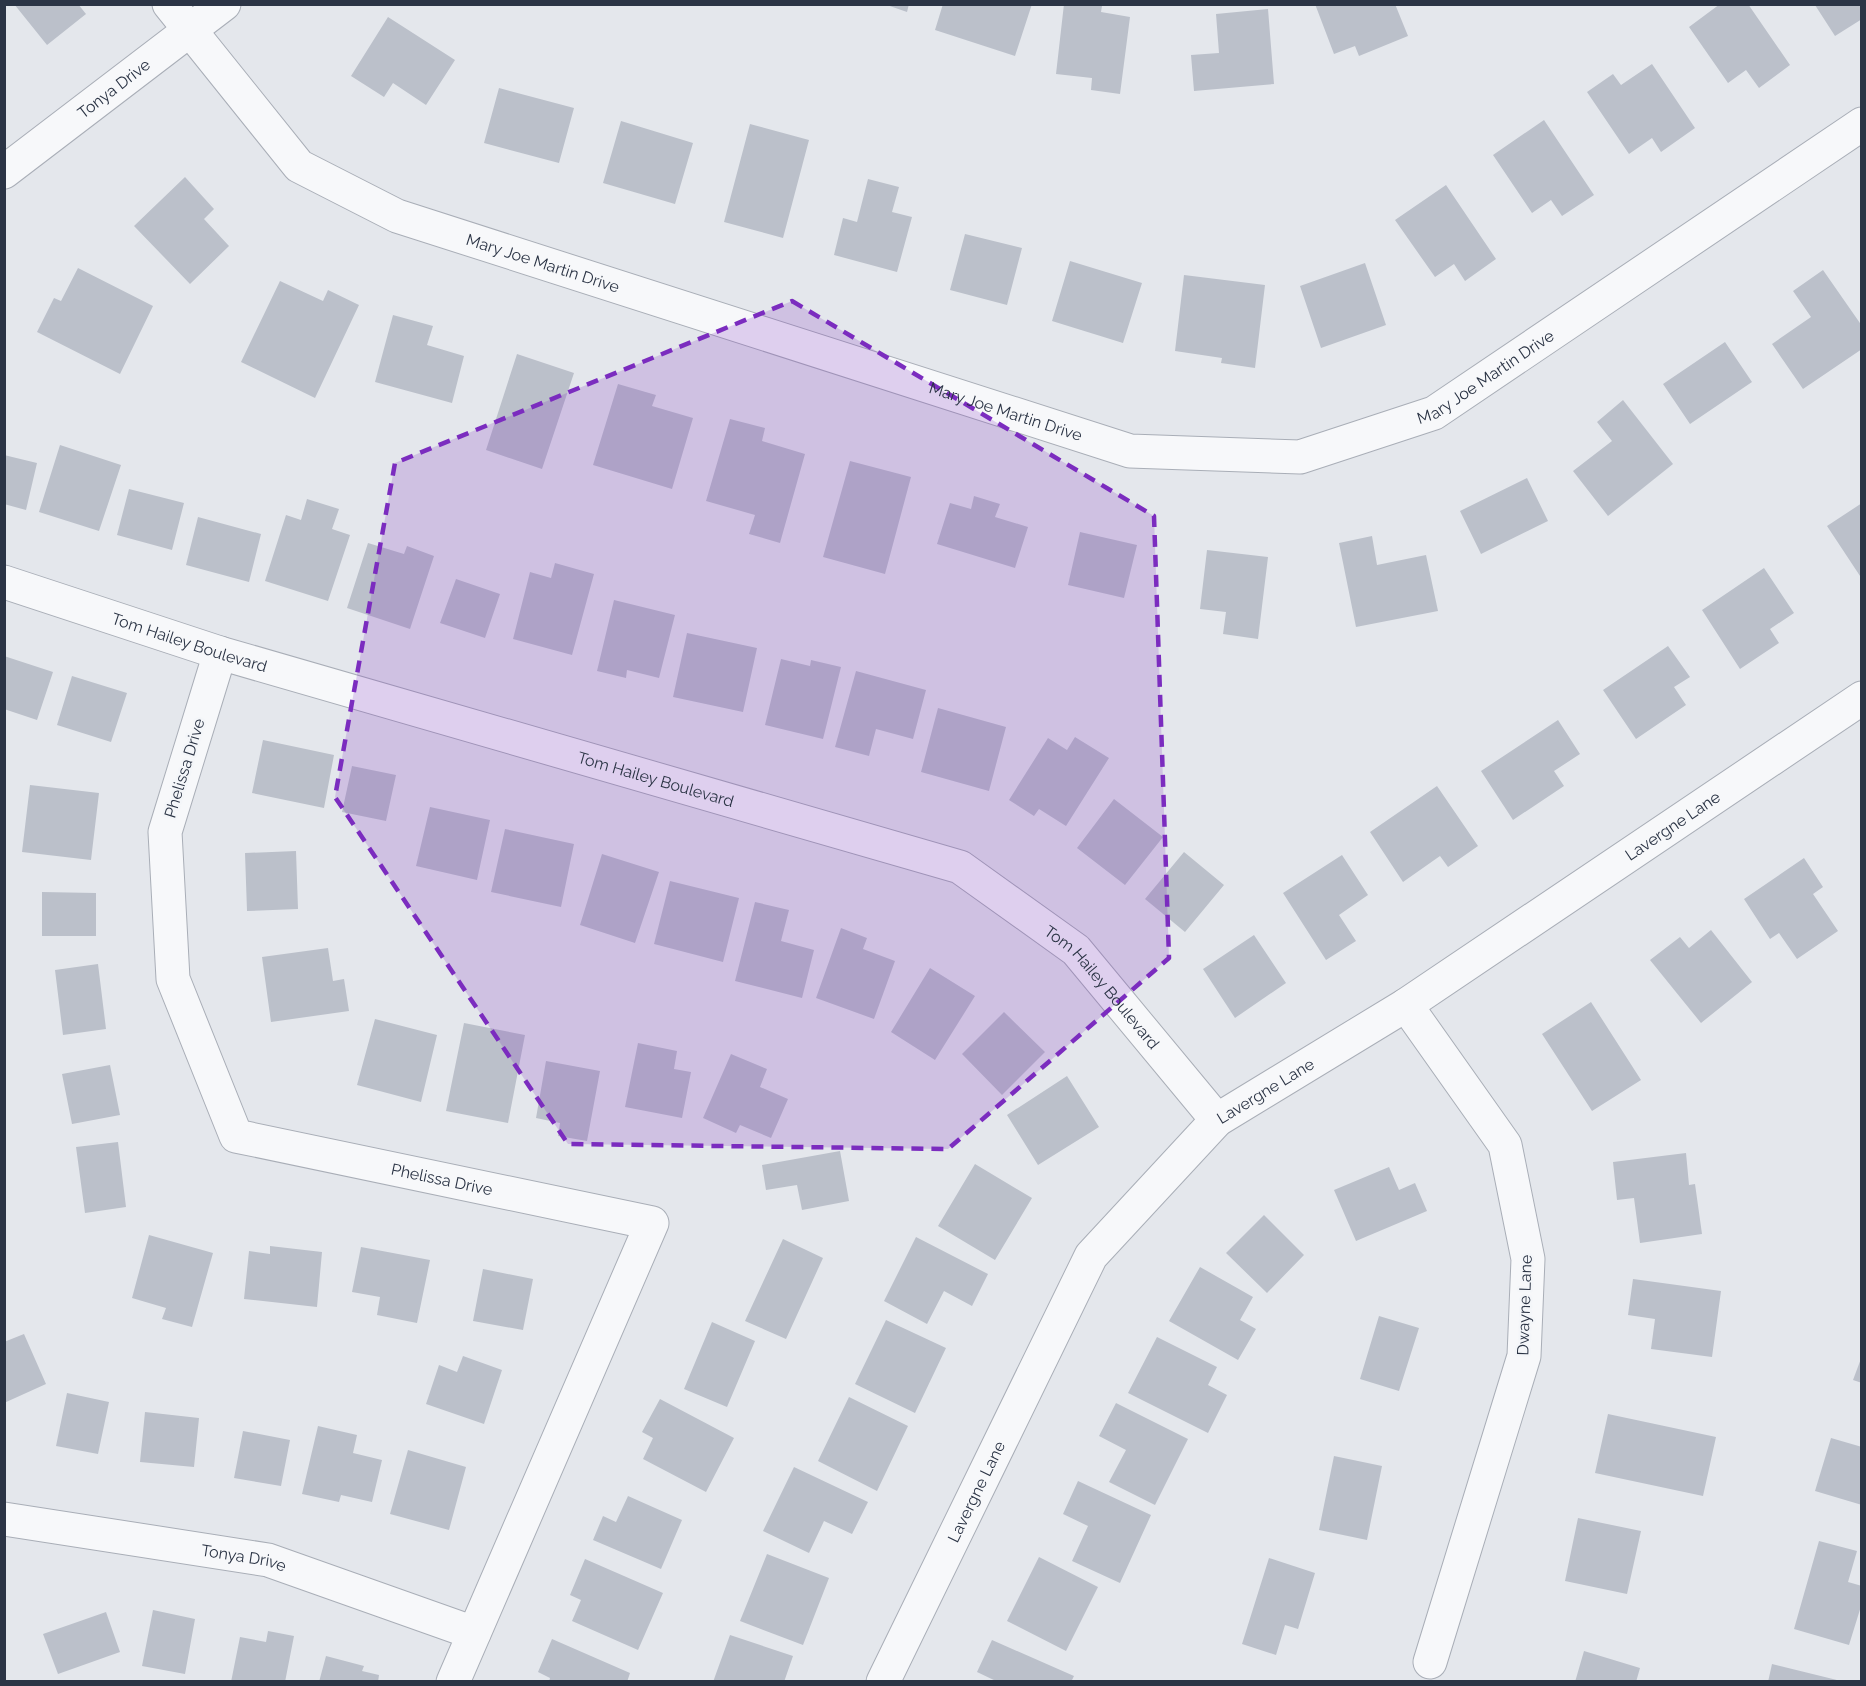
<svg xmlns="http://www.w3.org/2000/svg" width="1866" height="1686" font-family="Raleway,sans-serif">
<style>
.building{fill:#bbc0ca}
.lines{fill:none;stroke-linecap:round;stroke-linejoin:round}
.minor-casing{stroke:#a9aeb7;stroke-width:35}
.minor{stroke:#f7f8fa;stroke-width:33}
.marked{fill:#7b2cbf;fill-opacity:0.2;stroke:#7b2cbf;stroke-width:4.5;stroke-dasharray:12 8;stroke-linejoin:round}
.labels{text-anchor:middle;stroke-width:5;stroke-linejoin:round;paint-order:stroke}
.street-label{font-size:16px;fill:#2b3445;stroke:#f4f6f9}
</style>
<rect width="100%" height="100%" fill="#e4e7ec"/>
<path class="building" d="M14,4H78L86,14L47,45Z
M884,4H909L907,12Z
M943,4H1032L1015,56L935,30Z
M1064,4L1102,6L1101,12L1130,17L1120,94L1091,90L1092,78L1056,74Z
M1315,4H1395L1408,36L1359,56L1355,46L1334,54Z
M1720,4H1748L1790,65L1759,88L1746,70L1728,83L1689,27Z
M1815,5H1860L1862,19L1835,36Z
M1268,9L1274,84L1194,91L1191,55L1219,53L1216,14Z
M388,17L455,60L426,105L393,83L384,97L351,76Z
M1652,64L1695,128L1661,152L1652,138L1629,154L1587,92L1613,74L1621,85Z
M499,88L574,108L559,163L484,143Z
M1544,120L1594,195L1562,216L1551,200L1532,213L1493,155Z
M621,121L693,143L675,204L603,183Z
M750,124L809,140L783,238L724,222Z
M185,177L214,209L204,219L229,246L190,284L134,226Z
M868,179L899,187L892,212L912,217L897,272L834,255L843,218L857,222Z
M1446,185L1496,259L1465,281L1454,264L1435,277L1395,220Z
M965,234L1022,248L1007,305L950,290Z
M1070,261L1142,283L1123,343L1052,321Z
M1365,263L1386,325L1321,348L1300,286Z
M78,268L153,306L120,374L37,332L54,298L61,301Z
M1823,270L1862,326V349L1803,389L1772,344L1811,317L1793,291Z
M1184,275L1265,285L1255,368L1221,363L1222,358L1175,351Z
M280,281L323,301L328,290L359,305L315,398L241,362Z
M393,315L433,326L427,345L464,356L452,403L375,382Z
M1725,342L1752,382L1690,424L1663,384Z
M517,354L574,373L542,469L486,450Z
M618,384L656,395L652,406L693,418L672,489L593,465Z
M1623,400L1673,464L1608,516L1573,471L1612,441L1597,422Z
M730,419L765,428L762,441L805,454L780,543L749,534L755,515L706,501Z
M60,445L121,465L99,531L39,512Z
M4,455L37,463L26,510L4,504Z
M850,461L911,477L885,574L823,557Z
M1527,478L1548,521L1481,554L1460,511Z
M129,489L184,503L172,550L117,535Z
M974,496L1000,504L995,517L1028,527L1015,568L937,544L950,503L971,509Z
M307,499L339,509L332,529L350,535L328,601L265,581L286,515L301,520Z
M1862,503V579L1827,526Z
M198,517L261,534L249,582L186,565Z
M1080,532L1137,545L1124,598L1068,585Z
M1372,536L1377,565L1426,555L1438,611L1356,627L1339,543Z
M368,543L404,554L407,546L434,556L410,629L347,608Z
M1207,550L1268,557L1258,639L1223,634L1226,612L1200,609Z
M555,563L594,574L572,655L513,639L530,572L551,578Z
M1764,568L1794,613L1770,629L1779,643L1740,669L1702,610Z
M456,579L500,594L485,638L440,623Z
M614,600L675,615L659,678L627,670L626,678L597,671Z
M687,633L757,648L743,712L673,697Z
M1668,646L1690,677L1674,687L1686,705L1636,739L1603,690Z
M4,656L53,672L37,720L4,709Z
M781,659L810,666L811,660L841,667L823,739L765,725Z
M856,671L926,690L913,739L876,729L869,756L835,747Z
M72,676L127,693L111,742L57,725Z
M938,708L1006,727L989,791L921,772Z
M1558,720L1580,754L1554,771L1564,786L1513,820L1481,771Z
M1075,737L1109,758L1066,826L1039,809L1034,816L1009,800L1048,738L1067,750Z
M263,740L334,755L324,808L252,793Z
M352,766L396,775L386,821L342,812Z
M30,785L99,793L91,860L22,852Z
M1437,786L1478,846L1448,867L1440,856L1403,882L1370,832Z
M1114,799L1163,837L1125,885L1077,848Z
M430,807L490,820L477,880L416,866Z
M505,829L574,844L561,907L491,892Z
M296,851L298,909L247,911L245,853Z
M1184,852L1224,885L1185,932L1145,899Z
M602,854L659,872L635,943L580,925Z
M1342,855L1368,895L1339,915L1356,941L1326,960L1283,893Z
M1804,858L1823,887L1813,894L1838,931L1797,959L1779,933L1770,939L1744,899Z
M670,881L739,898L723,962L654,944Z
M42,892L96,893V936H42Z
M755,902L789,910L781,941L814,950L802,998L735,981Z
M841,928L867,938L863,949L895,961L874,1019L816,998Z
M1711,930L1752,982L1701,1023L1650,960L1680,937L1689,948Z
M1254,935L1286,983L1235,1018L1203,969Z
M328,948L333,981L344,979L349,1011L271,1022L262,957Z
M98,964L106,1029L63,1035L55,970Z
M930,968L975,996L935,1060L891,1032Z
M1591,1002L1641,1080L1592,1111L1542,1034Z
M1004,1012L1045,1052L1002,1095L962,1054Z
M375,1019L437,1035L421,1102L357,1085Z
M464,1023L525,1035L508,1123L446,1111Z
M638,1043L677,1051L674,1069L691,1072L682,1118L625,1107Z
M731,1054L767,1069L760,1087L788,1099L771,1138L740,1125L736,1133L703,1118Z
M546,1061L600,1071L587,1141L558,1136L560,1123L536,1118Z
M110,1065L120,1115L72,1124L62,1074Z
M1067,1076L1099,1127L1038,1165L1007,1115Z
M118,1142L126,1207L85,1213L76,1147Z
M840,1151L849,1201L802,1210L797,1185L766,1190L762,1165Z
M1686,1153L1689,1185L1695,1184L1702,1234L1640,1243L1634,1198L1617,1200L1613,1162Z
M975,1164L1032,1198L995,1260L938,1226Z
M1389,1167L1399,1190L1415,1183L1427,1211L1356,1241L1334,1190Z
M1264,1215L1304,1255L1267,1293L1226,1253Z
M149,1235L213,1253L192,1327L162,1319L166,1308L132,1298Z
M916,1237L988,1274L972,1306L944,1291L927,1324L884,1301Z
M783,1239L823,1258L786,1339L745,1321Z
M270,1246L322,1252L317,1307L244,1299L249,1251L270,1254Z
M361,1247L430,1260L417,1323L377,1315L380,1297L352,1292Z
M1200,1267L1253,1297L1240,1320L1256,1329L1238,1360L1169,1321Z
M483,1269L533,1279L523,1330L473,1321Z
M1633,1279L1721,1291L1712,1357L1651,1349L1655,1319L1628,1315Z
M1379,1316L1419,1328L1399,1391L1360,1379Z
M886,1320L946,1348L915,1413L855,1384Z
M712,1322L755,1341L727,1407L684,1389Z
M24,1334L46,1384L4,1403V1342Z
M1157,1337L1217,1367L1208,1385L1227,1395L1208,1433L1128,1393Z
M463,1356L502,1370L484,1424L426,1404L439,1365L457,1372Z
M1862,1356V1383L1853,1380Z
M67,1393L109,1402L98,1454L56,1446Z
M849,1397L908,1426L877,1491L818,1461Z
M660,1399L734,1438L706,1492L643,1459L653,1438L642,1432Z
M1116,1403L1188,1439L1155,1505L1109,1482L1126,1450L1099,1436Z
M145,1412L199,1418L194,1467L140,1462Z
M1608,1414L1716,1437L1703,1496L1595,1473Z
M318,1426L357,1435L353,1453L382,1460L372,1502L341,1495L339,1502L302,1494Z
M243,1431L290,1440L281,1486L234,1478Z
M1831,1438L1862,1447V1505L1815,1491Z
M408,1450L466,1467L449,1530L390,1514Z
M1334,1456L1382,1466L1367,1540L1319,1530Z
M794,1467L868,1502L852,1534L824,1521L809,1553L763,1531Z
M1078,1481L1151,1515L1120,1583L1072,1561L1088,1526L1063,1514Z
M628,1496L682,1520L661,1569L593,1540L603,1516L616,1522Z
M1578,1518L1641,1531L1627,1594L1565,1581Z
M1819,1541L1857,1551L1848,1582L1862,1586V1603L1849,1645L1794,1629Z
M767,1554L829,1578L803,1645L740,1621Z
M1039,1557L1098,1587L1066,1651L1007,1621Z
M1269,1558L1315,1573L1298,1629L1285,1625L1276,1655L1242,1644Z
M585,1559L663,1593L638,1650L572,1621L581,1600L570,1595Z
M153,1610L195,1619L185,1674L142,1666Z
M106,1612L120,1652L58,1674L43,1634Z
M268,1631L294,1636L285,1682H231L240,1637L266,1642Z
M730,1635L793,1656L784,1682H713Z
M552,1639L630,1673L627,1682H549L550,1678L538,1672Z
M992,1640L1074,1676L1071,1682H998L977,1672Z
M1584,1651L1640,1668L1636,1682H1575Z
M326,1656L364,1666L362,1671L379,1675L378,1682H319Z
M1772,1664L1841,1681V1682H1768Z"/>
<g class="lines">
<g class="minor-casing">
<g id="minor">
<path id="s1" d="M169,4L299,166L397,216L1130,451L1300,457L1434,413L1862,124"/>
<path id="s2" d="M4,172L224,4"/>
<path id="s3" d="M4,582L220,653L960,867L1076,950L1217,1120"/>
<path id="s4" d="M220,653L165,832L173,979L236,1136L652,1223L453,1682"/>
<path d="M1406,1005L1505,1145L1528,1259L1524,1356L1430,1662"/>
<path id="s5" d="M4,1519L268,1560L474,1633"/>
<path id="s6" d="M883,1682L1091,1256L1217,1120L1406,1005L1862,698"/>
</g>
</g>
<use href="#minor" class="minor"/>
</g>
<path class="marked" d="M792,301L1154,516L1169,958L948,1149L568,1144L335,797L395,463Z"/>
<g class="labels">
<g class="street-label">
<text dy="6" stroke="none"><textPath href="#s2" startOffset="138">Tonya Drive</textPath></text>
<text dy="6" stroke="none"><textPath href="#s1" startOffset="471">Mary Joe Martin Drive</textPath></text>
<text dy="6" stroke="none"><textPath href="#s1" startOffset="1461">Mary Joe Martin Drive</textPath></text>
<text dy="6" stroke="none"><textPath href="#s1" startOffset="957">Mary Joe Martin Drive</textPath></text>
<text dy="6" stroke="none"><textPath href="#s3" startOffset="195">Tom Hailey Boulevard</textPath></text>
<text transform="translate(184 768) rotate(-73)" y="6">Phelissa Drive</text>
<text dy="6" stroke="none"><textPath href="#s3" startOffset="681">Tom Hailey Boulevard</textPath></text>
<text dy="6" stroke="none"><textPath href="#s6" startOffset="1202">Lavergne Lane</textPath></text>
<text dy="6" stroke="none"><textPath href="#s3" startOffset="1185">Tom Hailey Boulevard</textPath></text>
<text dy="6" stroke="none"><textPath href="#s6" startOffset="716">Lavergne Lane</textPath></text>
<text dy="6" stroke="none"><textPath href="#s4" startOffset="714">Phelissa Drive</textPath></text>
<text transform="translate(1524 1305) rotate(-88)" y="6">Dwayne Lane</text>
<text dy="6" stroke="none"><textPath href="#s6" startOffset="212">Lavergne Lane</textPath></text>
<text dy="6" stroke="none"><textPath href="#s5" startOffset="243">Tonya Drive</textPath></text>
</g>
</g>
<rect width="1866" height="1686" fill="none" stroke="#2b3445" stroke-width="12"/>
</svg>
